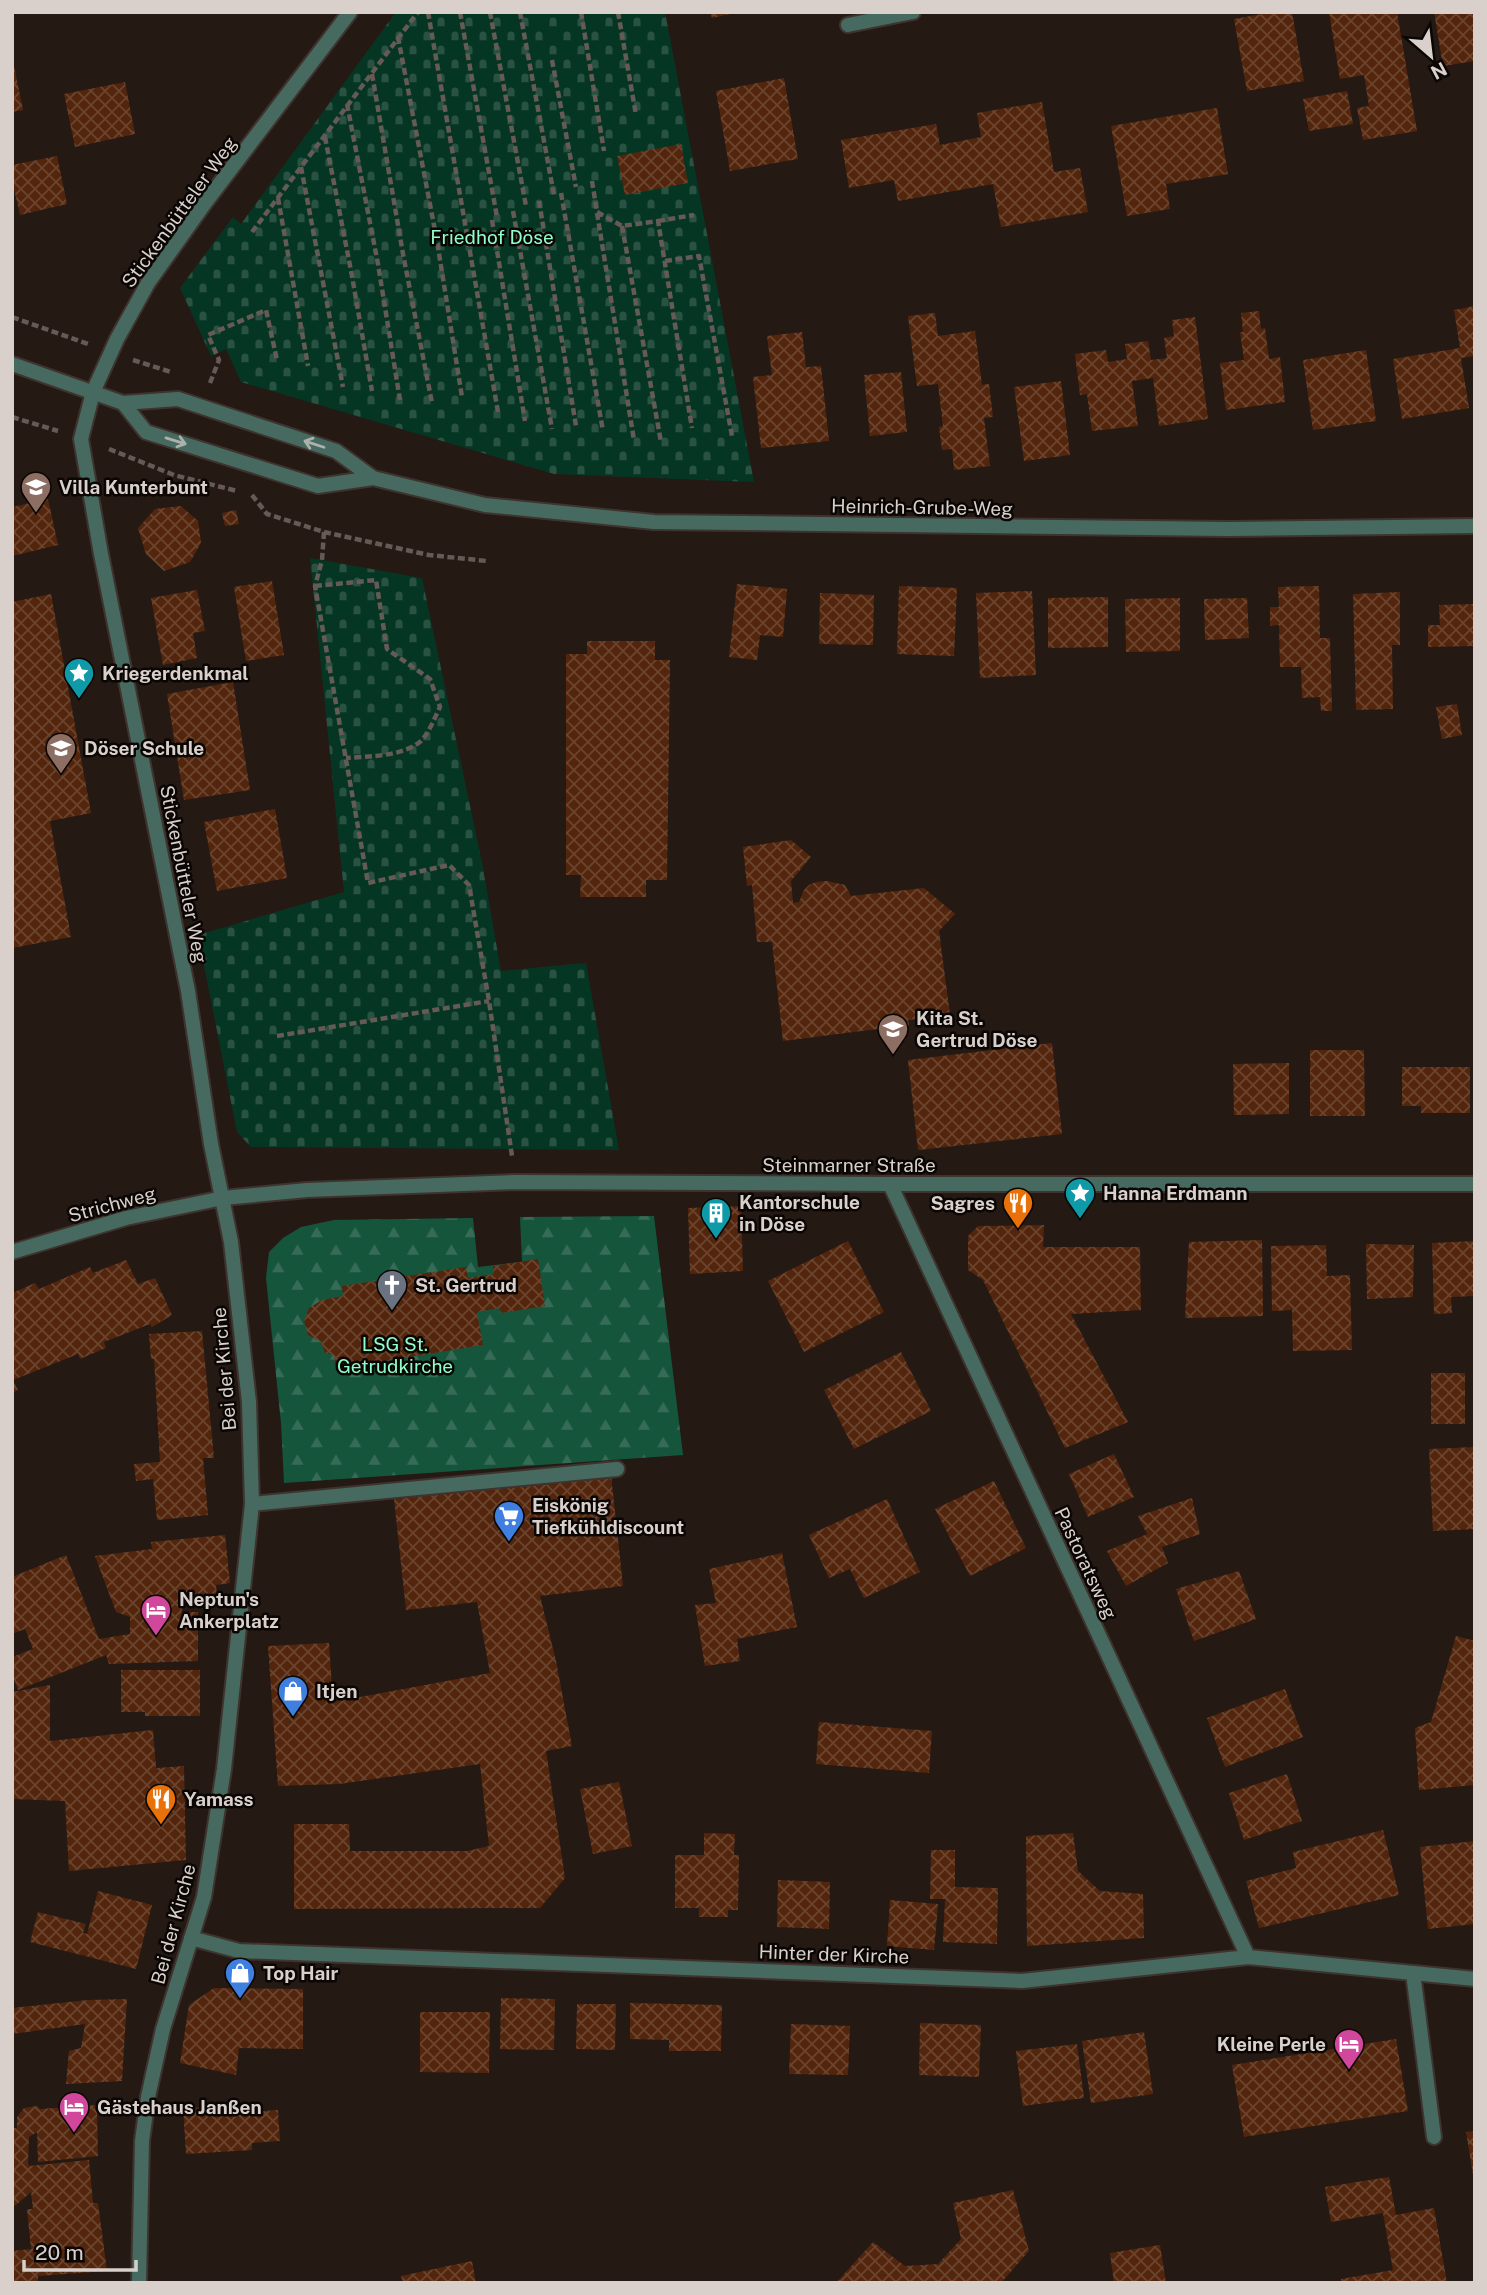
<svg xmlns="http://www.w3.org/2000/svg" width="1487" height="2295" font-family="'Public Sans',sans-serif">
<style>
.forest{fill:url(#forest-firs)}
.cemetery{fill:url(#cemetery-stones)}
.building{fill:url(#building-cross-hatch)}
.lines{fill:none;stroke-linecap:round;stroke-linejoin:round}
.service-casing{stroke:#3e332e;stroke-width:18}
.minor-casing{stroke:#3e332e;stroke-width:18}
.tertiary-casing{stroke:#3e332e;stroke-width:18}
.path{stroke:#655a56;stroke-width:4.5;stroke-dasharray:7 3.5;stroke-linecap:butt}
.service{stroke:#466a60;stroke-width:14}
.minor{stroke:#466a60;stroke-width:14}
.tertiary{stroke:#466a60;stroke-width:14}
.oneway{stroke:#adb1ac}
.labels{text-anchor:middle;stroke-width:5;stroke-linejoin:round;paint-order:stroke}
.street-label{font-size:19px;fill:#d9d0cc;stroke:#0a0604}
.park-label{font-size:19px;fill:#8ffeca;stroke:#0a0604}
.poi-label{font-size:19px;font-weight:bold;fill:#d9d0cc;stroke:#0a0604;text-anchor:start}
</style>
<defs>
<pattern id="forest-firs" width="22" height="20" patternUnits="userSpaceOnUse" patternTransform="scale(1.75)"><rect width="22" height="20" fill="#15553c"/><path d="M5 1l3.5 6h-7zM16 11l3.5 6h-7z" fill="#366c57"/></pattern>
<pattern id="cemetery-stones" width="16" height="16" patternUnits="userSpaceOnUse" patternTransform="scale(1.75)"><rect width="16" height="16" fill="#053624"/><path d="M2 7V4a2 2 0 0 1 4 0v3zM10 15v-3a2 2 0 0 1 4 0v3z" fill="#295243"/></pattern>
<pattern id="building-cross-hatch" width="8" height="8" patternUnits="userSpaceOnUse" patternTransform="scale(1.75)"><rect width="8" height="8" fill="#53250c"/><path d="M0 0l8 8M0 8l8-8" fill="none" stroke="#6b442e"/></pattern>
</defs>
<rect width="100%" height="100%" fill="#251914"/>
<path class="forest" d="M654,1216L683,1455L284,1483L281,1423L266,1278L269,1252L283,1238L301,1227L334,1220L473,1218L478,1267L522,1262L520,1217Z"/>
<path class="cemetery" d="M396,12H665L754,482L554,474L241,382L226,349L211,356L180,288L233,217L241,224Z
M310,558L422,578L482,863L501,971L586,963L619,1150L251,1147L237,1132L198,935L344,892Z"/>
<path class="building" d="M710,12H734V13L712,18Z
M1273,12H1292L1304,81L1247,91L1234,19Z
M1329,12H1397L1417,131L1363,140L1357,108L1369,106L1364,75L1340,79Z
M1434,12H1475V61L1443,66Z
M12,56L23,110L12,112Z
M784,78L798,159L730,171L716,91Z
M125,82L135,134L75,147L64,94Z
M1347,91L1353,124L1309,131L1303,99Z
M1042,102L1054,172L1080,168L1088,212L1001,227L993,184L898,201L894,180L849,188L841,140L936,124L940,145L981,137L977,113Z
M1217,108L1228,174L1166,184L1170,209L1127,216L1111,126Z
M681,144L688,183L625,195L617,156Z
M57,156L67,204L20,215L12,180V165Z
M1475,306V356L1461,358L1469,408L1402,419L1393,359L1460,348L1454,310Z
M1259,311L1261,329L1265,328L1269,359L1280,357L1285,402L1226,410L1220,363L1244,360L1240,332H1243L1241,313Z
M935,313L938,336L975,331L982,385L989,384L993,417L984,418L990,466L954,470L952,449L942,450L939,427L943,426L938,384L917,386L908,316Z
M1195,317L1208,419L1159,426L1153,378L1132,381L1138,426L1092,431L1087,394L1080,395L1075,354L1106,350L1108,362L1127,359L1125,344L1148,341L1151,360L1167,358L1164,338L1174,336L1172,320Z
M802,332L806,367L821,366L829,441L761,448L753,377L772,375L767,336Z
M1366,350L1376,421L1313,430L1303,360Z
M901,372L907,432L870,436L864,375Z
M1061,381L1070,455L1024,461L1014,387Z
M48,499L58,545L12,556V507Z
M181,506L198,521L201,543L190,562L164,571L146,554L138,528L155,509Z
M236,510L239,524L225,526L222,513Z
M272,581L284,655L246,661L234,587Z
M737,584L787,589L783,637L760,635L757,660L729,657Z
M899,586L957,588L954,656L897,654Z
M1319,586L1320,638H1330L1332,711H1321L1320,697L1302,698L1301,667H1280L1279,625L1270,626V607H1279L1278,587Z
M197,590L205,631L193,633L197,658L163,665L151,598Z
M1032,591L1036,675L980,678L976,593Z
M1400,592V645H1392L1393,709L1356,710L1353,594Z
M820,593L874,595L873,645L819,644Z
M51,594L91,813L50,821L71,937L12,948V602Z
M1108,597V647L1048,648V598Z
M1180,598V651L1126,652L1125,599Z
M1247,598L1249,638L1205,640L1204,599Z
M1475,604V646L1428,647V625H1440L1439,605Z
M587,641H655V660H670L667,880H646V897H580L581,875H566V654H587Z
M233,682L250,790L184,800L167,694Z
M1457,704L1462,735L1442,739L1436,707Z
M275,809L287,878L217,891L204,822Z
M791,840L811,857L791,881L793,903L799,902L804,890L809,885L816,882L827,881L845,885L851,896L924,888L955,914L939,931L950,1015L908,1020L909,1025L783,1041L772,942H757L752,885L747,886L743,847Z
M1052,1043L1062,1134L918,1150L908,1060Z
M1310,1050H1364L1365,1116H1310Z
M1289,1063V1114L1234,1115L1233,1064Z
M1402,1067H1470V1113H1421V1106H1402Z
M741,1206L743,1271L690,1274L688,1208Z
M1044,1225L1043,1247H1140L1141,1310L1071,1314L1128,1422L1065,1448L983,1280L968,1270V1236L978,1226Z
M1262,1240L1263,1316L1185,1318L1189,1242Z
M848,1241L884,1312L804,1352L768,1281Z
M1475,1241V1296L1451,1297L1452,1313L1434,1314L1432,1243Z
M1366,1244L1414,1245L1413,1297L1367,1299Z
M1326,1245L1327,1276L1350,1275L1352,1350L1293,1351L1292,1310L1272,1311L1271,1246Z
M538,1259L545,1306L501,1313L499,1308L477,1312L483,1345L348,1367L335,1365L334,1355L325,1353L321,1342L308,1335L304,1321L309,1308L322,1300L343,1296L342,1286L466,1267L468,1278L494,1274L493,1266Z
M126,1260L138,1284L155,1278L172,1315L152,1327L150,1324L104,1342L106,1348L80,1359L78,1354L13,1380L18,1390L12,1393V1293L35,1283L39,1289L90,1267L93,1273Z
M202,1331L214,1458H203L208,1515L157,1520L153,1479L136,1481L134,1464L160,1462L154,1359H151L149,1334Z
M901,1352L931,1411L854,1449L824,1390Z
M1431,1373H1465V1424H1431Z
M1475,1447V1529L1433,1531L1429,1449Z
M1114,1454L1134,1497L1088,1517L1069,1474Z
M611,1475L623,1586L540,1596L556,1661L572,1746L546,1751L565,1878L540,1908L294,1909V1824H349L350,1851H467L489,1846L480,1764L339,1784L278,1786L268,1646L329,1643L333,1702L490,1673L477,1602L406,1610L394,1499Z
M994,1481L1026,1548L970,1576L935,1509Z
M1192,1498L1200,1534L1162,1547L1168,1563L1126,1586L1107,1551L1147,1534L1138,1516Z
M887,1499L920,1572L864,1598L850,1569L829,1578L809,1535Z
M225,1535L230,1583L216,1585L217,1596L188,1598L181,1612H198V1661L109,1664L106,1655L18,1690L12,1674V1657L33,1649L25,1629L12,1634V1577L66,1555L99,1639L130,1634V1617L116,1612L95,1556L152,1549L151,1542Z
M782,1553L797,1627L737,1639L740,1661L705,1666L695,1605L716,1603L709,1569Z
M1239,1571L1256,1619L1194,1641L1176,1589Z
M1456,1636L1475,1641V1785L1419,1790L1415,1728L1431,1722Z
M121,1670H200V1716H145V1712H121Z
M50,1685V1741L153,1730L156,1768L184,1766L186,1860L69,1871L65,1801L12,1799V1692Z
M1285,1689L1303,1737L1225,1767L1207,1718Z
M819,1722L932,1731L929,1773L816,1764Z
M1287,1774L1302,1821L1244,1840L1229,1793Z
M619,1782L632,1846L593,1854L580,1789Z
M1383,1830L1399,1895L1259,1928L1246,1881L1296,1868L1293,1852Z
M704,1833L735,1834L734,1855H739L738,1910H728V1917H699V1908H675V1855H704Z
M1073,1833L1078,1871L1100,1891L1143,1894L1144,1938L1027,1946L1026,1836Z
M1475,1841V1924L1428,1929L1420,1847Z
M931,1850H955V1887L998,1888L997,1944L943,1942L945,1899H930Z
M778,1880L830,1882L829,1929L777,1927Z
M98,1891L152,1905L136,1969L30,1942L38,1912L86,1924L83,1933L87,1934Z
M890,1900L938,1904L934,1950L887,1946Z
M214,1988L303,1989V2049L239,2048L236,2075L180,2063L189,2005Z
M501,1998L555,1999L554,2050L500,2049Z
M127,1999L122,2081L66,2084L69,2051L81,2048L85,2024L12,2034V2008L88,2000Z
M630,2003L722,2005L721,2051H669V2040L630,2039Z
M577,2004H616L615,2050L576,2049Z
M420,2012H490L489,2073L420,2072Z
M920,2023L981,2025L979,2077L919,2075Z
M791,2024L850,2026L848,2075L789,2074Z
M1144,2032L1153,2094L1091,2103L1082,2041Z
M1396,2039L1408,2111L1244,2137L1232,2065Z
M1077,2044L1084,2098L1023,2106L1016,2051Z
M97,2105L98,2156L38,2162L37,2132L29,2137L28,2162L29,2166L89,2160L93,2203H98L107,2271L38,2276V2283H12V2251L31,2249L27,2209H33L31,2192L16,2205L12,2206V2128H17V2117L24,2108L37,2106L40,2109Z
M250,2105V2112L278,2110L280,2141L252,2143V2150L186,2154L183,2108Z
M1475,2131V2175H1473L1466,2132Z
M1389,2177L1396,2215L1434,2208L1447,2283H1342L1341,2279L1393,2270L1383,2213L1331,2222L1325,2187Z
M1013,2190L1029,2251L1001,2283H836L873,2242L905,2266L938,2264L961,2239L953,2203Z
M1160,2245L1166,2283H1114L1110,2253Z
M472,2261L476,2283H403L401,2276Z"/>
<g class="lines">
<g class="service-casing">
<path id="service" d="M252,1504L617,1469
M1413,1973L1434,2137"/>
</g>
<g class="minor-casing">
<path id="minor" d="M848,25L913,12
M890,1184L1248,1957
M12,1252L126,1218L223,1198L307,1190L514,1182L890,1184H1475
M191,1938L239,1951L1022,1981L1248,1957L1475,1979
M139,2283L142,2141L148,2097L163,2029L204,1897L224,1769L252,1504L249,1402L231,1242L211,1144L188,991L101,554L81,439L93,392L117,339L148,283L205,203L350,12"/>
</g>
<g class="tertiary-casing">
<path id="tertiary" d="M12,364L123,403L178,399L336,451L373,478
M123,403L146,432L318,486L373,478L485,505L654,522L1229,529L1475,526"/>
</g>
<path class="path" d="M428,12L498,412
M460,12L497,217
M490,12L526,206
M520,12L554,195
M581,12L604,151
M618,12L636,115
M398,37L437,241L462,397
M552,60L576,187
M372,74L403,254L432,403
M347,104L378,264L400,400
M325,137L352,276L372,391
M301,167L343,387
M592,181L597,212L622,226L658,221L692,428
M561,193L603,431
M278,198L308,366
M539,201L576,426
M513,211L552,429
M597,213L634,440
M492,220L525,421
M658,221L694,215
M622,226L661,442
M252,232L418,12
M665,261L699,256L732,436
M12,317L88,344
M133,360L171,372
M210,383L219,360L208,335L266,310L277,360
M12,417L58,431
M109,449L174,475L237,491
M252,495L267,514L324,532L322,560L315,586L368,883L449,865L469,885L489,1001L512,1156
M324,532L429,555L487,561
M315,586L376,580L387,649L430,679L440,707C435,717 429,733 421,741C402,757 369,756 346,758
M277,1036L489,1001"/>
<use href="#service" class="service"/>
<use href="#minor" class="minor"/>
<use href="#tertiary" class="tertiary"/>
</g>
<defs><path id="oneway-shaft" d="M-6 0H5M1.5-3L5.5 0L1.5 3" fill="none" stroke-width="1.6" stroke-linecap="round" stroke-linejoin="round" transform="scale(1.75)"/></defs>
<g class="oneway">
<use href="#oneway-shaft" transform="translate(176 441) rotate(17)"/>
<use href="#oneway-shaft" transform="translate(314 444) rotate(-162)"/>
</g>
<defs>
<g id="school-pin" transform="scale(1.575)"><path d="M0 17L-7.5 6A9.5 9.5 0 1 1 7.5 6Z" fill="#8d6e63" stroke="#0a0604"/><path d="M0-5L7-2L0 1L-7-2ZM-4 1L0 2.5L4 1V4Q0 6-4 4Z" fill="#fff"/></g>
<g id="sight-pin" transform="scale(1.575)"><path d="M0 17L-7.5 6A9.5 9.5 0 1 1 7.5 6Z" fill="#0f9aa8" stroke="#0a0604"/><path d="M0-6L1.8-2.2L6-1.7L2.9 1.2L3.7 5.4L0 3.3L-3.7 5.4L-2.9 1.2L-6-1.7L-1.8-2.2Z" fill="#fff"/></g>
<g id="restaurant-pin" transform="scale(1.575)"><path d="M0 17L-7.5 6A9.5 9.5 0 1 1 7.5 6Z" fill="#e8710a" stroke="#0a0604"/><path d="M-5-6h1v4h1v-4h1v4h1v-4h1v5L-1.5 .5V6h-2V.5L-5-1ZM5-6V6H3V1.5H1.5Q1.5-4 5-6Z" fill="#fff"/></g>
<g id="building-pin" transform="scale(1.575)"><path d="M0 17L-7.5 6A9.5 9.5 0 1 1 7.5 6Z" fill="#0f9aa8" stroke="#0a0604"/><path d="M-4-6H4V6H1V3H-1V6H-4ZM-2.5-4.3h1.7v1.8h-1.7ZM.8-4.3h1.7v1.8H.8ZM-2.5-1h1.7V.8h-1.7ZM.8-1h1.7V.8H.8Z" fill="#fff"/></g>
<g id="church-pin" transform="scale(1.575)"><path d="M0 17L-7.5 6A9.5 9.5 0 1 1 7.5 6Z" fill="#6b7280" stroke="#0a0604"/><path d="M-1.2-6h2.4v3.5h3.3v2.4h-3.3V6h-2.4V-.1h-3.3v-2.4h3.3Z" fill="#fff"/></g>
<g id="supermarket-pin" transform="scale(1.575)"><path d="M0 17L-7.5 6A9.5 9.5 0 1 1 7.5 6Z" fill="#3f7fe0" stroke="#0a0604"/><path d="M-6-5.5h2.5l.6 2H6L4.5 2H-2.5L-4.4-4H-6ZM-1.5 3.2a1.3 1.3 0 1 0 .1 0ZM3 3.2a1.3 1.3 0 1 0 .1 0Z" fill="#fff"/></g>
<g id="hotel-pin" transform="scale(1.575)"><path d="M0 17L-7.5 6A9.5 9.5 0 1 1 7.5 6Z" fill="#d1479c" stroke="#0a0604"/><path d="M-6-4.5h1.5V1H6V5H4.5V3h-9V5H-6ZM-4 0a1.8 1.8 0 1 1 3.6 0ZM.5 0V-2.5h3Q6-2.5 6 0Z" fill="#fff"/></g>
<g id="shop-pin" transform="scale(1.575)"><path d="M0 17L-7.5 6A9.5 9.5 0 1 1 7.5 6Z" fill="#3f7fe0" stroke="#0a0604"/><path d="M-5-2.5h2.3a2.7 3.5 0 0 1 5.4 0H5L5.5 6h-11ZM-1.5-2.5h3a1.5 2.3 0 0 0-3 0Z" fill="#fff"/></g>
</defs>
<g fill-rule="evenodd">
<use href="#school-pin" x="36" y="487"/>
<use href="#sight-pin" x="79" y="673"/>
<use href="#school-pin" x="61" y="748"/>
<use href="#school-pin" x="893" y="1029"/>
<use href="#sight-pin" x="1080" y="1193"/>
<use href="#restaurant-pin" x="1018" y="1203"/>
<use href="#building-pin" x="716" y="1213"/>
<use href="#church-pin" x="392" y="1285"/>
<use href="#supermarket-pin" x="509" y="1516"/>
<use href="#hotel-pin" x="156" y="1610"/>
<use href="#shop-pin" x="293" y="1691"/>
<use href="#restaurant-pin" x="161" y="1799"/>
<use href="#shop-pin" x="240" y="1973"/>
<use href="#hotel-pin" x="1349" y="2044"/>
<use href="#hotel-pin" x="74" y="2107"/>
</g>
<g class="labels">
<g class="street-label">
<text transform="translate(179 212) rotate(-54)" y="7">Stickenbütteler Weg</text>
<text transform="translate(922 507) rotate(1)" y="7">Heinrich-Grube-Weg</text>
<text transform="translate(184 874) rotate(79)" y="7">Stickenbütteler Weg</text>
<text x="849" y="1172">Steinmarner Straße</text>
<text transform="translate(112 1204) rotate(-15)" y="7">Strichweg</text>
<text transform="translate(224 1369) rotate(-95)" y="7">Bei der Kirche</text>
<text transform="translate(1086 1563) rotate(65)" y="7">Pastoratsweg</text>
<text transform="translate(173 1924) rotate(-75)" y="7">Bei der Kirche</text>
<text transform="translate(834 1954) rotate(2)" y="7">Hinter der Kirche</text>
</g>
<g class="park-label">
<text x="492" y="244">Friedhof Döse</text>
<text x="395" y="1351">LSG St.<tspan x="395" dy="22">Getrudkirche</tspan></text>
</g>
<g class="poi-label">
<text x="59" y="494">Villa Kunterbunt</text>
<text x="102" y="680">Kriegerdenkmal</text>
<text x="84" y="755">Döser Schule</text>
<text x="916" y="1025">Kita St.<tspan x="916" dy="22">Gertrud Döse</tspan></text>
<text x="1103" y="1200">Hanna Erdmann</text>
<text x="739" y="1209">Kantorschule<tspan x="739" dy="22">in Döse</tspan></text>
<text x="995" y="1210" text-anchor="end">Sagres</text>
<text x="415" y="1292">St. Gertrud</text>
<text x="532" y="1512">Eiskönig<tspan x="532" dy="22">Tiefkühldiscount</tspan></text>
<text x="179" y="1606">Neptun's<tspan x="179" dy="22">Ankerplatz</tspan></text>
<text x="316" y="1698">Itjen</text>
<text x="184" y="1806">Yamass</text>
<text x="263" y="1980">Top Hair</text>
<text x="1326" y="2051" text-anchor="end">Kleine Perle</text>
<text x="97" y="2114">Gästehaus Janßen</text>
</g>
</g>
<rect width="1487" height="2295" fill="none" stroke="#d9d0cc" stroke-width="28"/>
<g transform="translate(1431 56) rotate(152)" stroke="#0a0604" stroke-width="5" paint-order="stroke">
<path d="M0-5L12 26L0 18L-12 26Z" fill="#d9d0cc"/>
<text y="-10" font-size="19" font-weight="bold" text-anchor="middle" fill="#d9d0cc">N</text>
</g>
<path d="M24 2260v10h112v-10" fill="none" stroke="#d9d0cc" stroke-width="3.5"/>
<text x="35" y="2260" font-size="21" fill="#d9d0cc" stroke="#0a0604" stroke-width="5" paint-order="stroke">20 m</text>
</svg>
